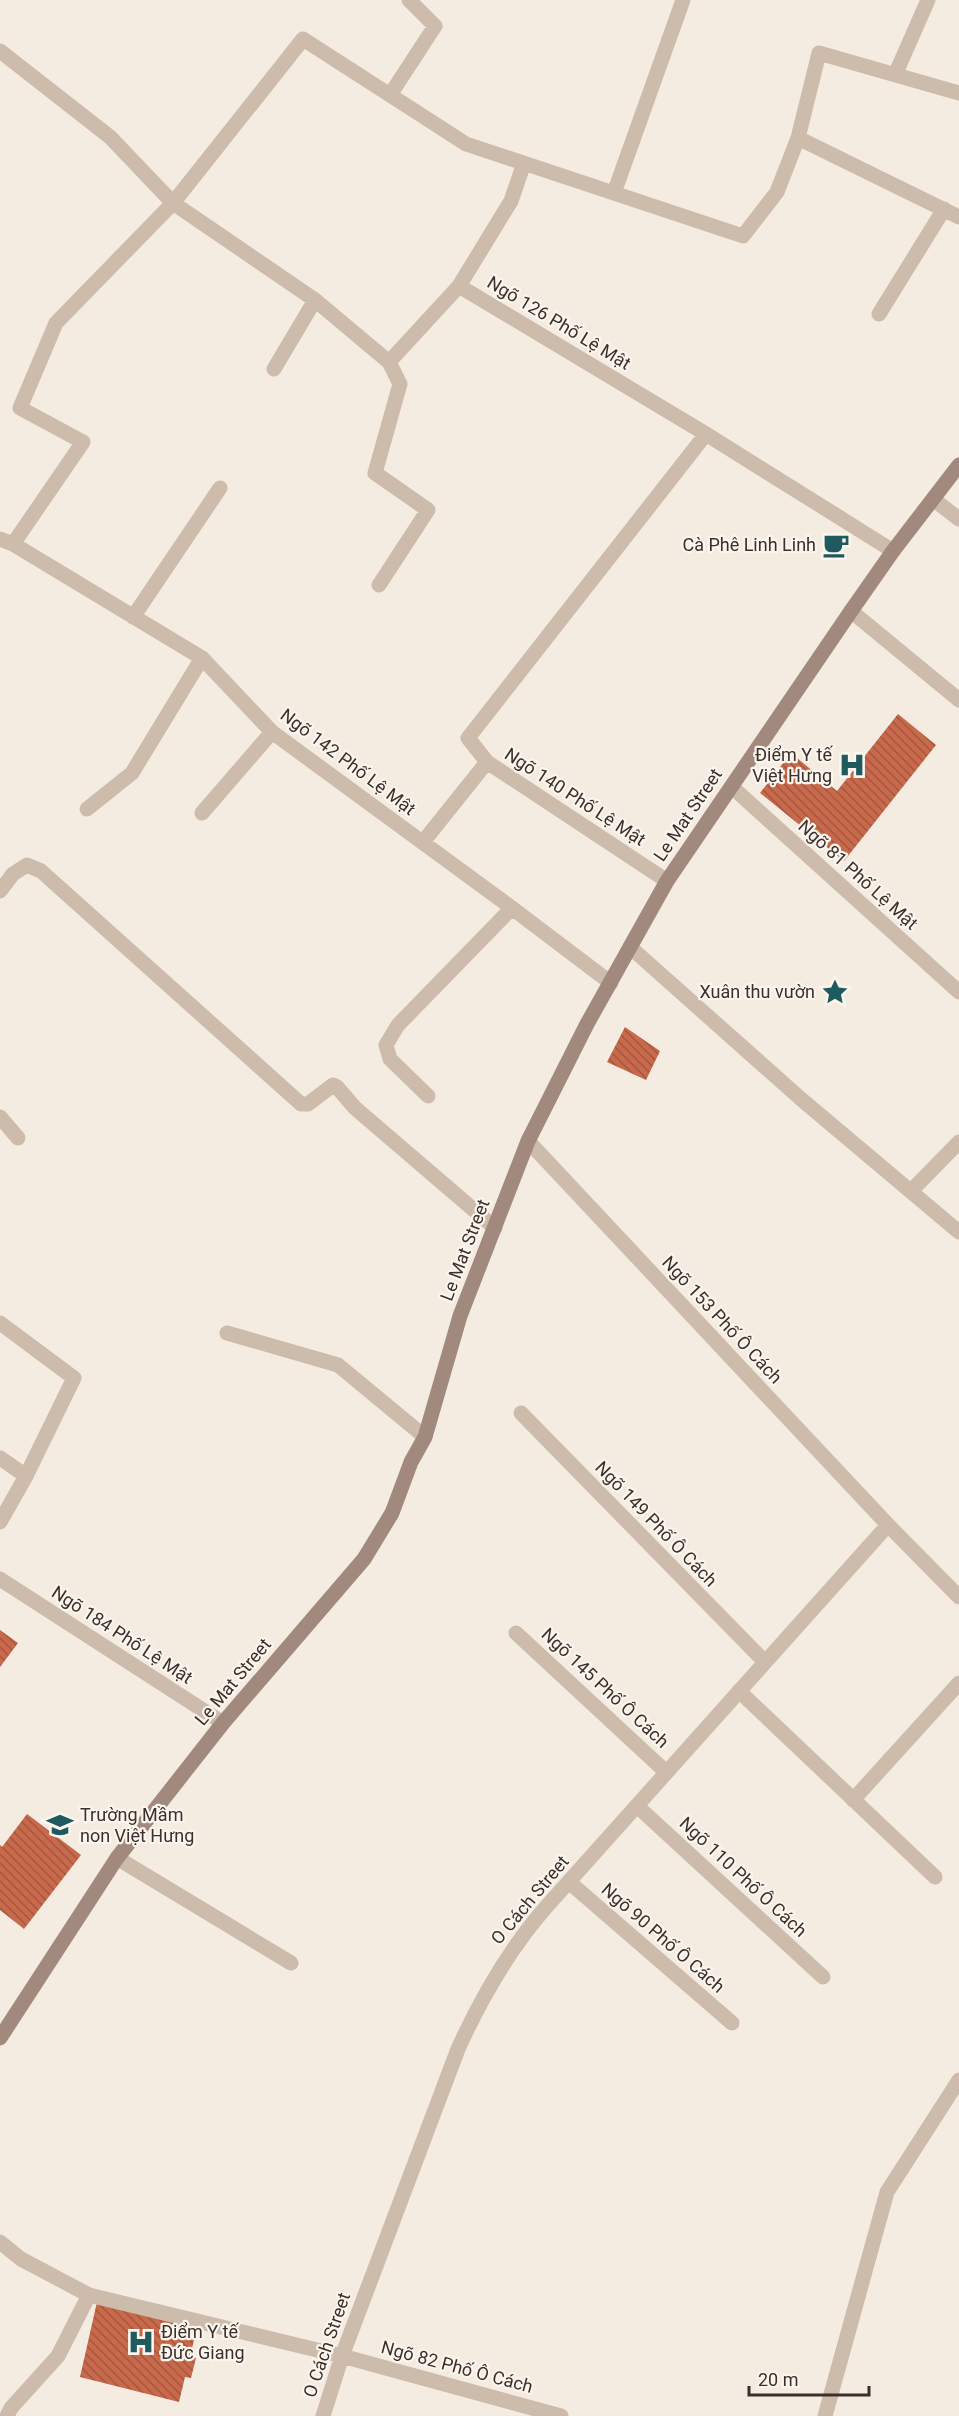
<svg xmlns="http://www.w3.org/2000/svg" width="959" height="2416" font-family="Roboto,sans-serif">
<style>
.building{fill:url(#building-back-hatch)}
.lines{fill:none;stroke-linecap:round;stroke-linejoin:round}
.lane{stroke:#cdbbac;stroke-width:15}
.street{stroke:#cdbbac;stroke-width:15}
.secondary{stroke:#a18a7d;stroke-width:15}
.labels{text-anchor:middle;stroke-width:4.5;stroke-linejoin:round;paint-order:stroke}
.street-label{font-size:18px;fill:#3b302b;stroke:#fbf5ee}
.poi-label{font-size:18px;fill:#3b302b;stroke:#fbf5ee;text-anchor:end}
</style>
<defs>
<pattern id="building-back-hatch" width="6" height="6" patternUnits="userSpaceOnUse" patternTransform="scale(1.5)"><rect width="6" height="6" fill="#c8694b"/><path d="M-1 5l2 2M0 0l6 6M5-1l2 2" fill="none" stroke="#a4573f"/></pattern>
</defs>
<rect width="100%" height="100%" fill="#f4ebe1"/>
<path class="building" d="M898,714L936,745L844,861L760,793L791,753L837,791Z
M625,1027L660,1051L646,1080L607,1062Z
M0,1630L18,1643L0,1667Z
M27,1814L81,1855L24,1929L0,1910V1845L2,1847Z
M97,2302L197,2327L190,2357L196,2358L191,2378L185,2377L179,2402L80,2377Z"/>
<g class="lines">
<path class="lane" d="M933,499L959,519
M521,1413L765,1662
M888,1525L959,1597
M516,1633L666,1772
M739,1691L935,1877
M853,1800L959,1683
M637,1806L823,1977
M569,1882L732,2023
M7,2416L11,2408L58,2356L89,2295"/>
<path class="street" d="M0,51L110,137L173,203L315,300L389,362L459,286L706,434L893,551
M895,75L928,0
M390,95L435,26L409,0
M798,138L959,217
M614,193L683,0
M459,286L511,201L524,163
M879,314L944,209
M274,369L315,300
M0,539L13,544L202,658L272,732L512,908L611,983
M13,544L83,442L20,408L56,323L173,203L303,39L466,144L743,236L777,192L798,138L819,53L959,93
M379,585L428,510L375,473L400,384L389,362
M851,611L959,700
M133,617L220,488
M487,762L468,738L706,434
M732,787L959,992
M87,809L132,773L202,658
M202,813L272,732
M423,842L487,762L667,881
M0,891L13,874L27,865L41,871L301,1104H308L333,1085L337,1087L355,1108L495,1228
M630,947L801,1099L959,1232
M428,1096L390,1059L386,1045L398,1025L512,908
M0,1117L18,1138
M911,1191L959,1142
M0,1323L74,1378L26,1476L0,1522
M227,1333L338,1365L425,1437
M0,1458L26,1476
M0,1579L223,1723
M117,1858L291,1963
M0,2242L21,2259L89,2295L342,2356L561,2416
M323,2416L342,2356L458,2049C482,1996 509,1949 547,1906L888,1525L528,1141
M825,2416L887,2192L959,2080"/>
<path class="secondary" d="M0,2038L117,1858L223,1723L364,1559L392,1513L411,1462L425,1437L460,1316L528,1141L587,1024L667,881L851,611L893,551L959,465"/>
</g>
<defs>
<g id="cafe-bare" transform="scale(2.07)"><path d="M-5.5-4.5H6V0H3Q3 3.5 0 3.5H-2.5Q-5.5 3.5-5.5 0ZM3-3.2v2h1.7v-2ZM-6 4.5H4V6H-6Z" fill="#1f5a5e" stroke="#fbf5ee" stroke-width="2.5" paint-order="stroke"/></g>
<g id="hospital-bare" transform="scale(2.07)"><path d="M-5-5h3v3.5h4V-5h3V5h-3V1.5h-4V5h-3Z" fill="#1f5a5e" stroke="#fbf5ee" stroke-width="2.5" paint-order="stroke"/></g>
<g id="sight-bare" transform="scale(2.07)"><path d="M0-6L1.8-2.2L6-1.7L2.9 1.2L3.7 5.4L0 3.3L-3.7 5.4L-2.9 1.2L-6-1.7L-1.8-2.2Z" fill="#1f5a5e" stroke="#fbf5ee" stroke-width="2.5" paint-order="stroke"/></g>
<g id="school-bare" transform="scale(2.07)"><path d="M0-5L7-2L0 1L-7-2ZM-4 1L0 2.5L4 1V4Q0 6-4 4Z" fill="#1f5a5e" stroke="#fbf5ee" stroke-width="2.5" paint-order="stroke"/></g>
</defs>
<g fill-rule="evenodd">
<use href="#cafe-bare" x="836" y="545"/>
<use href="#hospital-bare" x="852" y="765"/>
<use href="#sight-bare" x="835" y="992"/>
<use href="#school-bare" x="60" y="1825"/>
<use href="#hospital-bare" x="141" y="2342"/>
</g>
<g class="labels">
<g class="street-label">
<text transform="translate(559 323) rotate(31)" y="6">Ngõ 126 Phố Lệ Mật</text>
<text transform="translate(348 762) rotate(37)" y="6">Ngõ 142 Phố Lệ Mật</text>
<text transform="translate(575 797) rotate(33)" y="6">Ngõ 140 Phố Lệ Mật</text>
<text transform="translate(688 815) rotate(-56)" y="6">Le Mat Street</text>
<text transform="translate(858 875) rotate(42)" y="6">Ngõ 81 Phố Lệ Mật</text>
<text transform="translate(465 1250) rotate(-69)" y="6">Le Mat Street</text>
<text transform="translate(722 1320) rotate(47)" y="6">Ngõ 153 Phố Ô Cách</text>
<text transform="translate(656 1524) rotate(46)" y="6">Ngõ 149 Phố Ô Cách</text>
<text transform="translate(122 1635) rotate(33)" y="6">Ngõ 184 Phố Lệ Mật</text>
<text transform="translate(233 1682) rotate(-50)" y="6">Le Mat Street</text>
<text transform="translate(605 1688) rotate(43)" y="6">Ngõ 145 Phố Ô Cách</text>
<text transform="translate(743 1877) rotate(43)" y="6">Ngõ 110 Phố Ô Cách</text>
<text transform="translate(530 1900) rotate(-50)" y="6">O Cách Street</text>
<text transform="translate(663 1938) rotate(41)" y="6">Ngõ 90 Phố Ô Cách</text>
<text transform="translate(327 2345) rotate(-71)" y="6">O Cách Street</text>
<text transform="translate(457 2367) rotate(15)" y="6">Ngõ 82 Phố Ô Cách</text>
</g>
<g class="poi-label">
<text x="816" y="551">Cà Phê Linh Linh</text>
<text x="832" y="761">Điểm Y tế<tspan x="832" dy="21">Việt Hưng</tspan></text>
<text x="815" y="998">Xuân thu vườn</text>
<text x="80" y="1821" text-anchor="start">Trường Mầm<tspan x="80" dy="21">non Việt Hưng</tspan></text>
<text x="161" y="2338" text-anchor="start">Điểm Y tế<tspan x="161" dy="21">Đức Giang</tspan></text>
</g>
</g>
<path d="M749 2386v9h120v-9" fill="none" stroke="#3b302b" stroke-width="3"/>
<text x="758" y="2386" font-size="18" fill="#3b302b" stroke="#fbf5ee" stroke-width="4.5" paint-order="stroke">20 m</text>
</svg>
